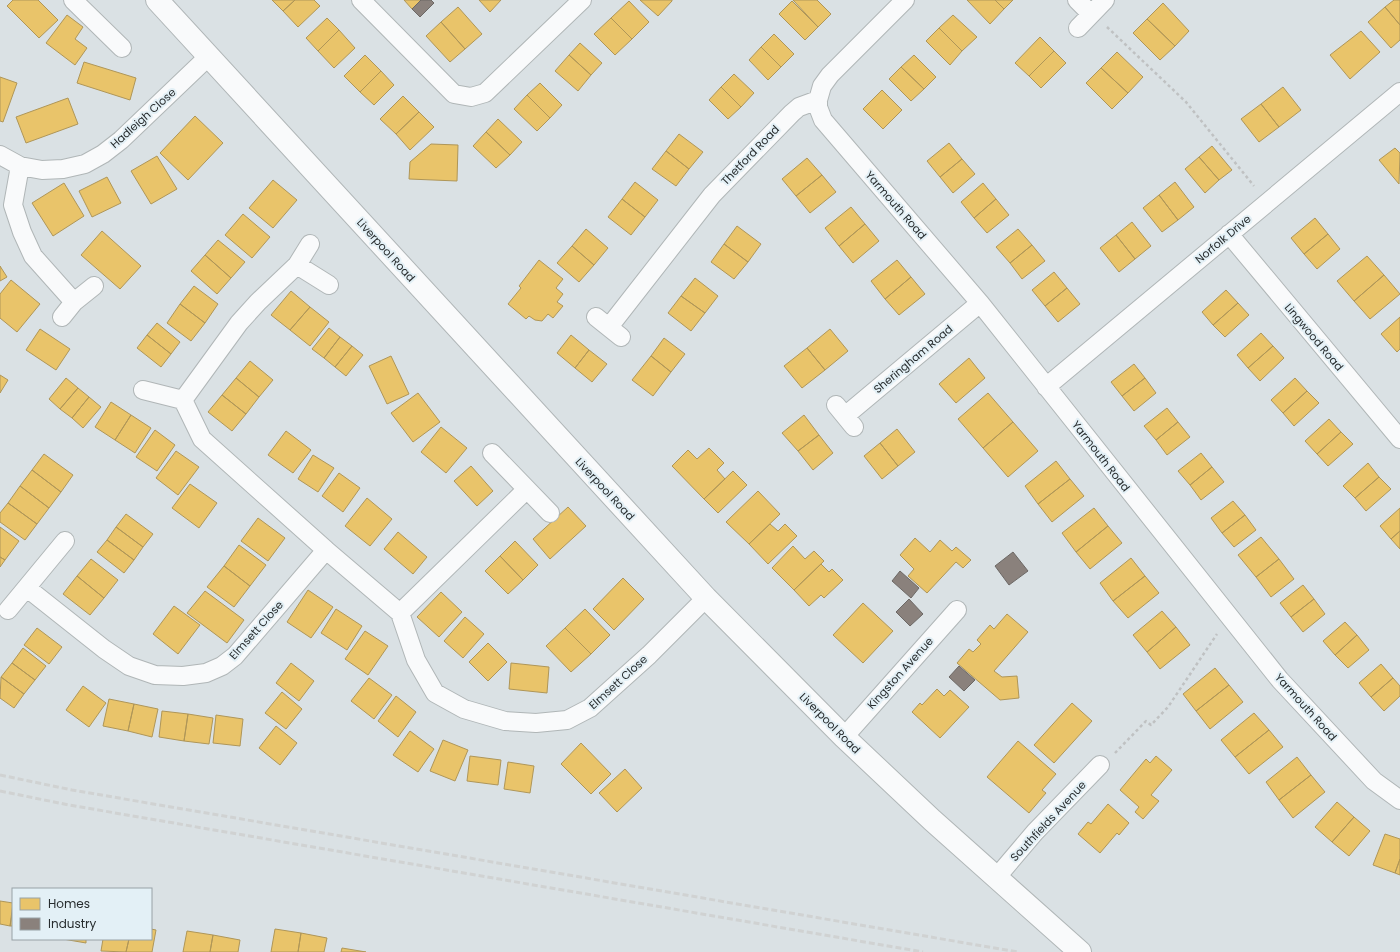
<svg xmlns="http://www.w3.org/2000/svg" width="1400" height="952" font-family="Poppins,sans-serif">
<style>
.homes{fill:#e9c46a;stroke:#af9658}
.industry{fill:#8a817c;stroke:#6c6865}
.lines{fill:none;stroke-linecap:round;stroke-linejoin:round}
.street-casing{stroke:#b0b6b7;stroke-width:20}
.highway-casing{stroke:#b0b6b7;stroke-width:24}
.path{stroke:#bfc1c2;stroke-width:2.5;stroke-dasharray:3 3;stroke-linecap:butt}
.street{stroke:#f9fafb;stroke-width:18}
.highway{stroke:#f9fafb;stroke-width:22}
.rail{stroke:#d0d2d2;stroke-width:3;stroke-dasharray:6 3;stroke-linecap:butt}
.labels{text-anchor:middle;stroke-width:4;stroke-linejoin:round;paint-order:stroke}
.street-label{font-size:11px;fill:#272c2e;stroke:#e3f0f6}
</style>
<rect width="100%" height="100%" fill="#dae1e4"/>
<path class="homes" d="M13,0H38L58,20L39,38L7,6Z
M272,0H295L283,11Z
M295,0H314L320,6L298,27L283,11Z
M404,0H421L412,9Z
M479,0H501L490,12Z
M640,0H672V1L658,16Z
M793,0H817L831,14L818,27Z
M967,0H995L1004,9L990,24Z
M995,0H1013L1004,9Z
M1394,0H1400V25L1385,7Z
M629,1L649,22L632,39L611,18Z
M792,1L818,27L805,40L779,14Z
M1163,3L1189,31L1175,46L1147,19Z
M458,7L482,34L465,49L441,22Z
M1385,7L1400,25V40L1391,48L1368,22Z
M67,15L83,27L75,39L87,48L75,65L46,43Z
M953,15L977,37L962,51L939,28Z
M327,18L339,30L318,51L306,38Z
M611,18L632,39L615,55L594,34Z
M1147,19L1175,46L1160,60L1133,33Z
M441,22L465,49L450,62L426,36Z
M939,28L962,51L950,65L926,41Z
M339,30L355,48L334,68L318,51Z
M1361,31L1380,52L1350,79L1330,55Z
M774,34L794,54L781,67L761,47Z
M1040,37L1054,51L1029,76L1015,63Z
M580,43L602,63L591,75L569,55Z
M761,47L781,67L768,80L749,60Z
M1054,51L1066,63L1041,88L1029,76Z
M1117,52L1143,77L1128,93L1101,68Z
M365,55L381,71L360,92L344,76Z
M569,55L591,75L578,91L555,71Z
M914,55L936,77L924,89L901,67Z
M84,62L136,78L130,100L77,83Z
M901,67L924,89L911,101L889,79Z
M1101,68L1128,93L1112,109L1086,83Z
M381,71L394,85L374,105L360,92Z
M734,74L754,93L741,107L721,87Z
M0,77L17,83L3,122L0,121Z
M540,83L562,105L550,118L527,95Z
M721,87L741,107L728,119L709,100Z
M1283,87L1301,110L1279,127L1261,104Z
M882,90L902,110L883,129L863,109Z
M527,95L550,118L537,131L514,109Z
M403,96L419,112L396,134L380,119Z
M68,98L78,124L26,143L16,117Z
M1261,104L1279,127L1259,142L1241,119Z
M419,112L434,127L410,150L396,134Z
M195,116L223,143L188,180L160,153Z
M498,119L522,142L510,155L486,132Z
M486,132L510,155L496,168L473,146Z
M679,134L703,152L689,169L666,151Z
M949,143L962,159L940,177L927,161Z
M431,144L458,145L457,181L409,179L410,162Z
M1212,146L1232,170L1219,180L1199,157Z
M1395,148L1400,153L1399,184L1379,160Z
M666,151L689,169L676,186L652,169Z
M157,156L177,189L151,204L131,171Z
M1199,157L1219,180L1205,193L1185,169Z
M807,158L822,175L796,196L782,179Z
M962,159L975,174L953,193L940,177Z
M822,175L836,192L810,213L796,196Z
M107,177L121,203L92,217L79,191Z
M273,180L297,200L273,228L249,208Z
M635,182L658,200L645,217L622,199Z
M1175,182L1194,207L1178,220L1159,195Z
M64,183L84,216L53,236L32,203Z
M983,183L996,199L974,218L961,202Z
M1159,195L1178,220L1162,232L1143,208Z
M622,199L645,217L631,235L608,217Z
M996,199L1009,215L987,233L974,218Z
M851,207L865,224L839,246L825,228Z
M243,214L270,237L252,258L225,235Z
M1315,218L1328,234L1304,254L1291,238Z
M1132,222L1151,246L1135,259L1116,235Z
M865,224L879,241L853,263L839,246Z
M737,226L761,244L748,262L724,244Z
M586,229L608,248L594,265L572,246Z
M1018,229L1032,245L1010,263L996,247Z
M102,231L141,266L120,289L81,255Z
M1328,234L1340,249L1317,269L1304,254Z
M1116,235L1135,259L1119,272L1100,248Z
M218,240L245,262L231,278L205,255Z
M724,244L748,262L734,279L711,262Z
M1032,245L1045,261L1022,279L1010,263Z
M572,246L594,265L579,282L557,263Z
M205,255L231,278L217,294L191,271Z
M1367,256L1384,275L1354,301L1337,281Z
M539,260L563,279L556,288L563,294L557,302L563,306L553,318L548,314L542,321L535,320L529,316L526,319L508,304L521,288L519,286Z
M897,260L911,277L885,299L871,281Z
M0,266L7,277L0,281Z
M1054,272L1067,288L1045,306L1032,290Z
M1384,275L1400,294L1370,319L1354,301Z
M911,277L925,294L899,315L885,299Z
M695,278L718,296L705,313L681,296Z
M11,280L40,304L17,332L0,318V294Z
M194,286L218,304L205,323L180,304Z
M1067,288L1080,304L1058,322L1045,306Z
M1226,290L1238,303L1213,325L1202,312Z
M291,291L310,307L290,330L271,315Z
M681,296L705,313L691,331L668,313Z
M1238,303L1249,315L1225,337L1213,325Z
M180,304L205,323L191,341L167,323Z
M310,307L329,322L310,346L290,330Z
M1400,317V349L1397,352L1381,334Z
M157,323L180,342L171,354L147,335Z
M329,328L340,337L324,358L312,349Z
M40,329L70,349L56,370L26,350Z
M830,329L848,351L825,370L807,348Z
M1261,333L1273,346L1248,368L1237,355Z
M147,335L171,354L161,367L137,348Z
M571,335L589,350L575,368L557,353Z
M340,337L352,346L335,367L324,358Z
M664,338L685,354L671,372L651,356Z
M352,346L363,355L346,376L335,367Z
M1273,346L1284,358L1260,381L1248,368Z
M807,348L825,370L802,388L784,366Z
M589,350L607,364L592,382L575,368Z
M391,356L409,394L387,404L369,366Z
M651,356L671,372L653,396L632,380Z
M969,358L985,378L956,403L939,384Z
M250,361L273,380L259,397L236,378Z
M1134,364L1145,378L1122,396L1111,382Z
M0,375L8,380L0,393Z
M66,378L78,388L60,409L49,399Z
M236,378L259,397L246,414L222,395Z
M1145,378L1156,393L1134,411L1122,396Z
M1295,378L1307,391L1283,413L1271,400Z
M78,388L89,397L72,418L60,409Z
M1307,391L1319,403L1294,426L1283,413Z
M418,393L440,422L413,442L391,413Z
M988,393L1013,422L983,448L958,419Z
M222,395L246,414L232,431L208,412Z
M89,397L101,407L83,428L72,418Z
M111,402L131,415L115,440L95,427Z
M1167,408L1178,422L1156,440L1144,426Z
M131,415L151,428L135,453L115,440Z
M804,415L819,435L798,451L782,433Z
M1329,419L1341,432L1317,454L1305,441Z
M1013,422L1038,451L1008,477L983,448Z
M1178,422L1190,437L1167,455L1156,440Z
M441,427L467,448L446,473L421,452Z
M897,429L915,452L898,466L880,443Z
M155,430L175,445L157,471L136,457Z
M286,431L311,450L293,473L268,455Z
M1341,432L1353,444L1328,466L1317,454Z
M819,435L833,453L813,470L798,451Z
M880,443L898,466L882,479L864,456Z
M709,448L724,463L717,470L725,479L704,499L672,466L688,450L697,459Z
M176,451L199,467L178,495L156,478Z
M1201,453L1212,467L1190,485L1178,471Z
M44,454L73,475L61,492L32,470Z
M313,455L334,468L318,492L298,479Z
M1056,461L1070,479L1038,504L1025,486Z
M1368,463L1379,477L1355,498L1343,486Z
M471,466L493,491L477,506L454,481Z
M1212,467L1224,482L1201,500L1190,485Z
M32,470L61,492L49,508L20,486Z
M733,471L747,485L718,513L704,499Z
M339,473L360,488L343,512L322,496Z
M1379,477L1391,489L1366,511L1355,498Z
M1070,479L1084,496L1052,522L1038,504Z
M190,484L217,503L199,528L172,508Z
M20,486L49,508L37,524L8,503Z
M758,491L780,514L749,544L726,522Z
M367,498L392,519L370,546L345,526Z
M1233,501L1245,515L1222,533L1211,518Z
M8,503L37,524L25,540L0,522V513Z
M568,507L586,526L550,559L533,539Z
M1094,508L1108,526L1076,552L1062,533Z
M1400,508V531L1391,539L1380,526Z
M126,514L153,534L143,547L116,527Z
M1245,515L1256,530L1234,547L1222,533Z
M258,518L285,538L268,561L241,541Z
M770,524L778,531L785,524L797,536L768,564L749,544Z
M1108,526L1122,543L1090,569L1076,552Z
M0,527L19,541L5,560L0,557Z
M116,527L143,547L134,560L107,540Z
M1400,531V549L1391,539Z
M398,532L427,557L413,574L384,549Z
M1261,537L1279,559L1256,577L1238,555Z
M915,538L930,552L940,540L952,551L956,547L971,560L963,568L956,562L927,593L908,576L914,569L900,555Z
M107,540L134,560L124,573L97,552Z
M515,541L538,565L523,580L500,556Z
M239,545L266,565L250,586L224,566Z
M793,546L805,559L814,551L824,561L794,590L772,568Z
M500,556L523,580L508,594L485,571Z
M0,557L5,560L0,567Z
M1131,558L1145,576L1113,601L1100,583Z
M91,559L118,580L104,598L77,576Z
M1279,559L1294,579L1271,597L1256,577Z
M821,564L829,572L832,569L843,580L824,598L821,595L809,606L794,590Z
M224,566L250,586L234,607L207,587Z
M77,576L104,598L90,615L63,594Z
M1145,576L1159,593L1128,618L1113,601Z
M623,578L644,599L614,630L593,609Z
M1303,585L1314,599L1291,617L1280,603Z
M308,590L333,607L311,638L287,622Z
M205,591L244,620L227,643L187,613Z
M441,592L462,612L439,637L417,617Z
M1314,599L1325,614L1303,632L1291,617Z
M863,603L893,631L863,663L833,635Z
M174,606L200,625L178,654L153,634Z
M336,609L362,626L347,650L321,633Z
M585,609L610,635L591,654L565,628Z
M1162,611L1176,627L1147,652L1133,635Z
M1007,614L1028,632L994,671L1002,677L1017,676L1019,698L1000,700L957,663L969,649L973,652L981,644L977,640L990,625L994,629Z
M465,617L484,634L463,658L444,641Z
M1345,622L1357,635L1335,655L1323,641Z
M1176,627L1190,645L1160,669L1147,652Z
M37,628L62,647L49,664L24,645Z
M565,628L591,654L571,672L546,646Z
M365,631L388,646L368,675L345,659Z
M1357,635L1369,650L1348,668L1335,655Z
M488,643L507,662L488,681L469,662Z
M23,648L46,666L35,680L12,663Z
M12,663L35,680L24,694L1,677Z
M291,663L314,681L299,701L276,683Z
M511,663L549,667L547,693L509,689Z
M1381,664L1393,678L1371,697L1359,683Z
M1215,668L1229,685L1196,711L1183,694Z
M1,677L24,694L14,708L0,698Z
M369,678L392,695L374,719L351,701Z
M1393,678L1400,686V696L1384,711L1371,697Z
M1229,685L1243,702L1210,729L1196,711Z
M83,686L106,703L89,727L66,710Z
M937,689L944,696L950,690L969,707L940,738L912,712L920,703L922,705Z
M282,692L302,709L286,729L265,713Z
M396,696L416,712L398,737L378,721Z
M109,699L134,704L128,731L103,726Z
M1072,703L1092,721L1054,763L1034,745Z
M134,704L158,709L152,737L128,731Z
M162,711L188,714L184,741L159,737Z
M1254,713L1269,730L1235,757L1221,740Z
M188,714L213,718L209,744L184,741Z
M216,715L243,719L240,746L213,743Z
M276,726L297,743L280,765L259,748Z
M1269,730L1283,747L1249,774L1235,757Z
M410,731L434,749L418,772L393,755Z
M443,740L468,750L455,781L430,771Z
M1018,741L1056,774L1042,790L1046,793L1029,813L987,777Z
M581,743L611,774L591,794L561,764Z
M470,756L501,760L498,785L467,781Z
M1156,756L1172,770L1151,795L1159,801L1143,819L1135,812L1139,807L1120,790L1146,759L1150,763Z
M1297,757L1311,775L1279,800L1266,782Z
M508,762L534,766L530,793L504,789Z
M625,769L642,788L617,812L599,793Z
M1311,775L1325,792L1293,818L1279,800Z
M1337,802L1354,817L1332,842L1315,827Z
M1108,804L1129,823L1119,835L1117,833L1100,853L1078,834L1088,822L1091,824Z
M1354,817L1370,831L1349,856L1332,842Z
M1385,834L1400,839V859L1395,873L1373,865Z
M1400,859V875L1395,873Z
M0,901L13,903L10,926L0,924Z
M13,909V926H10Z
M151,929L156,930L152,952H126L129,939H151Z
M275,929L301,933L298,952H271Z
M187,931L213,935L210,952H183Z
M301,933L327,938L324,952H298Z
M213,935L240,940L238,952H210Z
M63,939H86V943Z
M103,939H129L126,952L101,951Z
M342,948L366,952H341Z"/>
<path class="industry" d="M421,0H431L434,3L420,17L412,9Z
M1013,552L1028,571L1009,585L995,566Z
M900,571L919,588L911,598L892,581Z
M909,599L923,614L910,626L896,612Z
M959,666L975,680L964,691L949,677Z"/>
<g class="lines">
<g class="street-casing">
<path id="street" d="M73,0L122,48
M361,0L454,94L471,97L485,93L582,0
M1077,0L1091,14
M1078,28L1105,0
M818,100V107L823,120L980,303L1280,680L1374,781L1400,800
M0,155L20,166L42,170L63,169L85,164L103,154L121,140L209,56
M20,166L13,205L22,232L33,256L74,302
M1229,234L1400,439
M310,244L297,265L329,285
M62,317L74,302L94,286
M596,317L621,337
M609,327L712,195L792,113L799,107L818,100L822,86L830,75L905,0
M1046,387L1400,92
M143,390L183,400L202,439L326,550
M183,400L239,323L258,302L297,265
M836,405L854,427
M845,416L980,303
M492,453L550,513
M27,588L104,649L129,666L155,675L183,676L206,673L222,666L235,656L326,550L400,613L416,660L435,693L464,709L505,721L536,723L567,720L590,708L649,655L706,598
M8,610L65,541
M400,613L526,490
M844,737L957,610
M996,878L1035,832L1100,765"/>
</g>
<g class="highway-casing">
<path id="highway" d="M157,0L706,598L844,737L932,820L1080,952"/>
</g>
<path class="path" d="M1107,27L1186,102L1254,186
M1115,753L1146,721L1151,725L1168,707L1217,634"/>
<use href="#street" class="street"/>
<use href="#highway" class="highway"/>
<path class="rail" d="M0,775L72,790L1018,952
M0,791L69,805L923,952"/>
</g>
<g class="labels">
<g class="street-label">
<text transform="translate(143 118) rotate(-42)" y="4">Hadleigh Close</text>
<text transform="translate(750 155) rotate(-46)" y="4">Thetford Road</text>
<text transform="translate(896 205) rotate(49)" y="4">Yarmouth Road</text>
<text transform="translate(1223 239) rotate(-40)" y="4">Norfolk Drive</text>
<text transform="translate(386 250) rotate(48)" y="4">Liverpool Road</text>
<text transform="translate(1314 337) rotate(50)" y="4">Lingwood Road</text>
<text transform="translate(913 359) rotate(-40)" y="4">Sheringham Road</text>
<text transform="translate(1101 456) rotate(52)" y="4">Yarmouth Road</text>
<text transform="translate(605 489) rotate(47)" y="4">Liverpool Road</text>
<text transform="translate(256 630) rotate(-48)" y="4">Elmsett Close</text>
<text transform="translate(900 673) rotate(-48)" y="4">Kingston Avenue</text>
<text transform="translate(618 682) rotate(-42)" y="4">Elmsett Close</text>
<text transform="translate(1306 707) rotate(48)" y="4">Yarmouth Road</text>
<text transform="translate(830 723) rotate(45)" y="4">Liverpool Road</text>
<text transform="translate(1048 821) rotate(-47)" y="4">Southfields Avenue</text>
</g>
</g>
<rect x="12" y="888" width="140" height="52" fill="#e3f0f6" stroke="#98a2a6"/>
<rect x="20" y="898" width="20" height="12" fill="#e9c46a" stroke="#98a2a6"/>
<text x="48" y="908" font-size="12" fill="#272c2e">Homes</text>
<rect x="20" y="918" width="20" height="12" fill="#8a817c" stroke="#98a2a6"/>
<text x="48" y="928" font-size="12" fill="#272c2e">Industry</text>
</svg>
